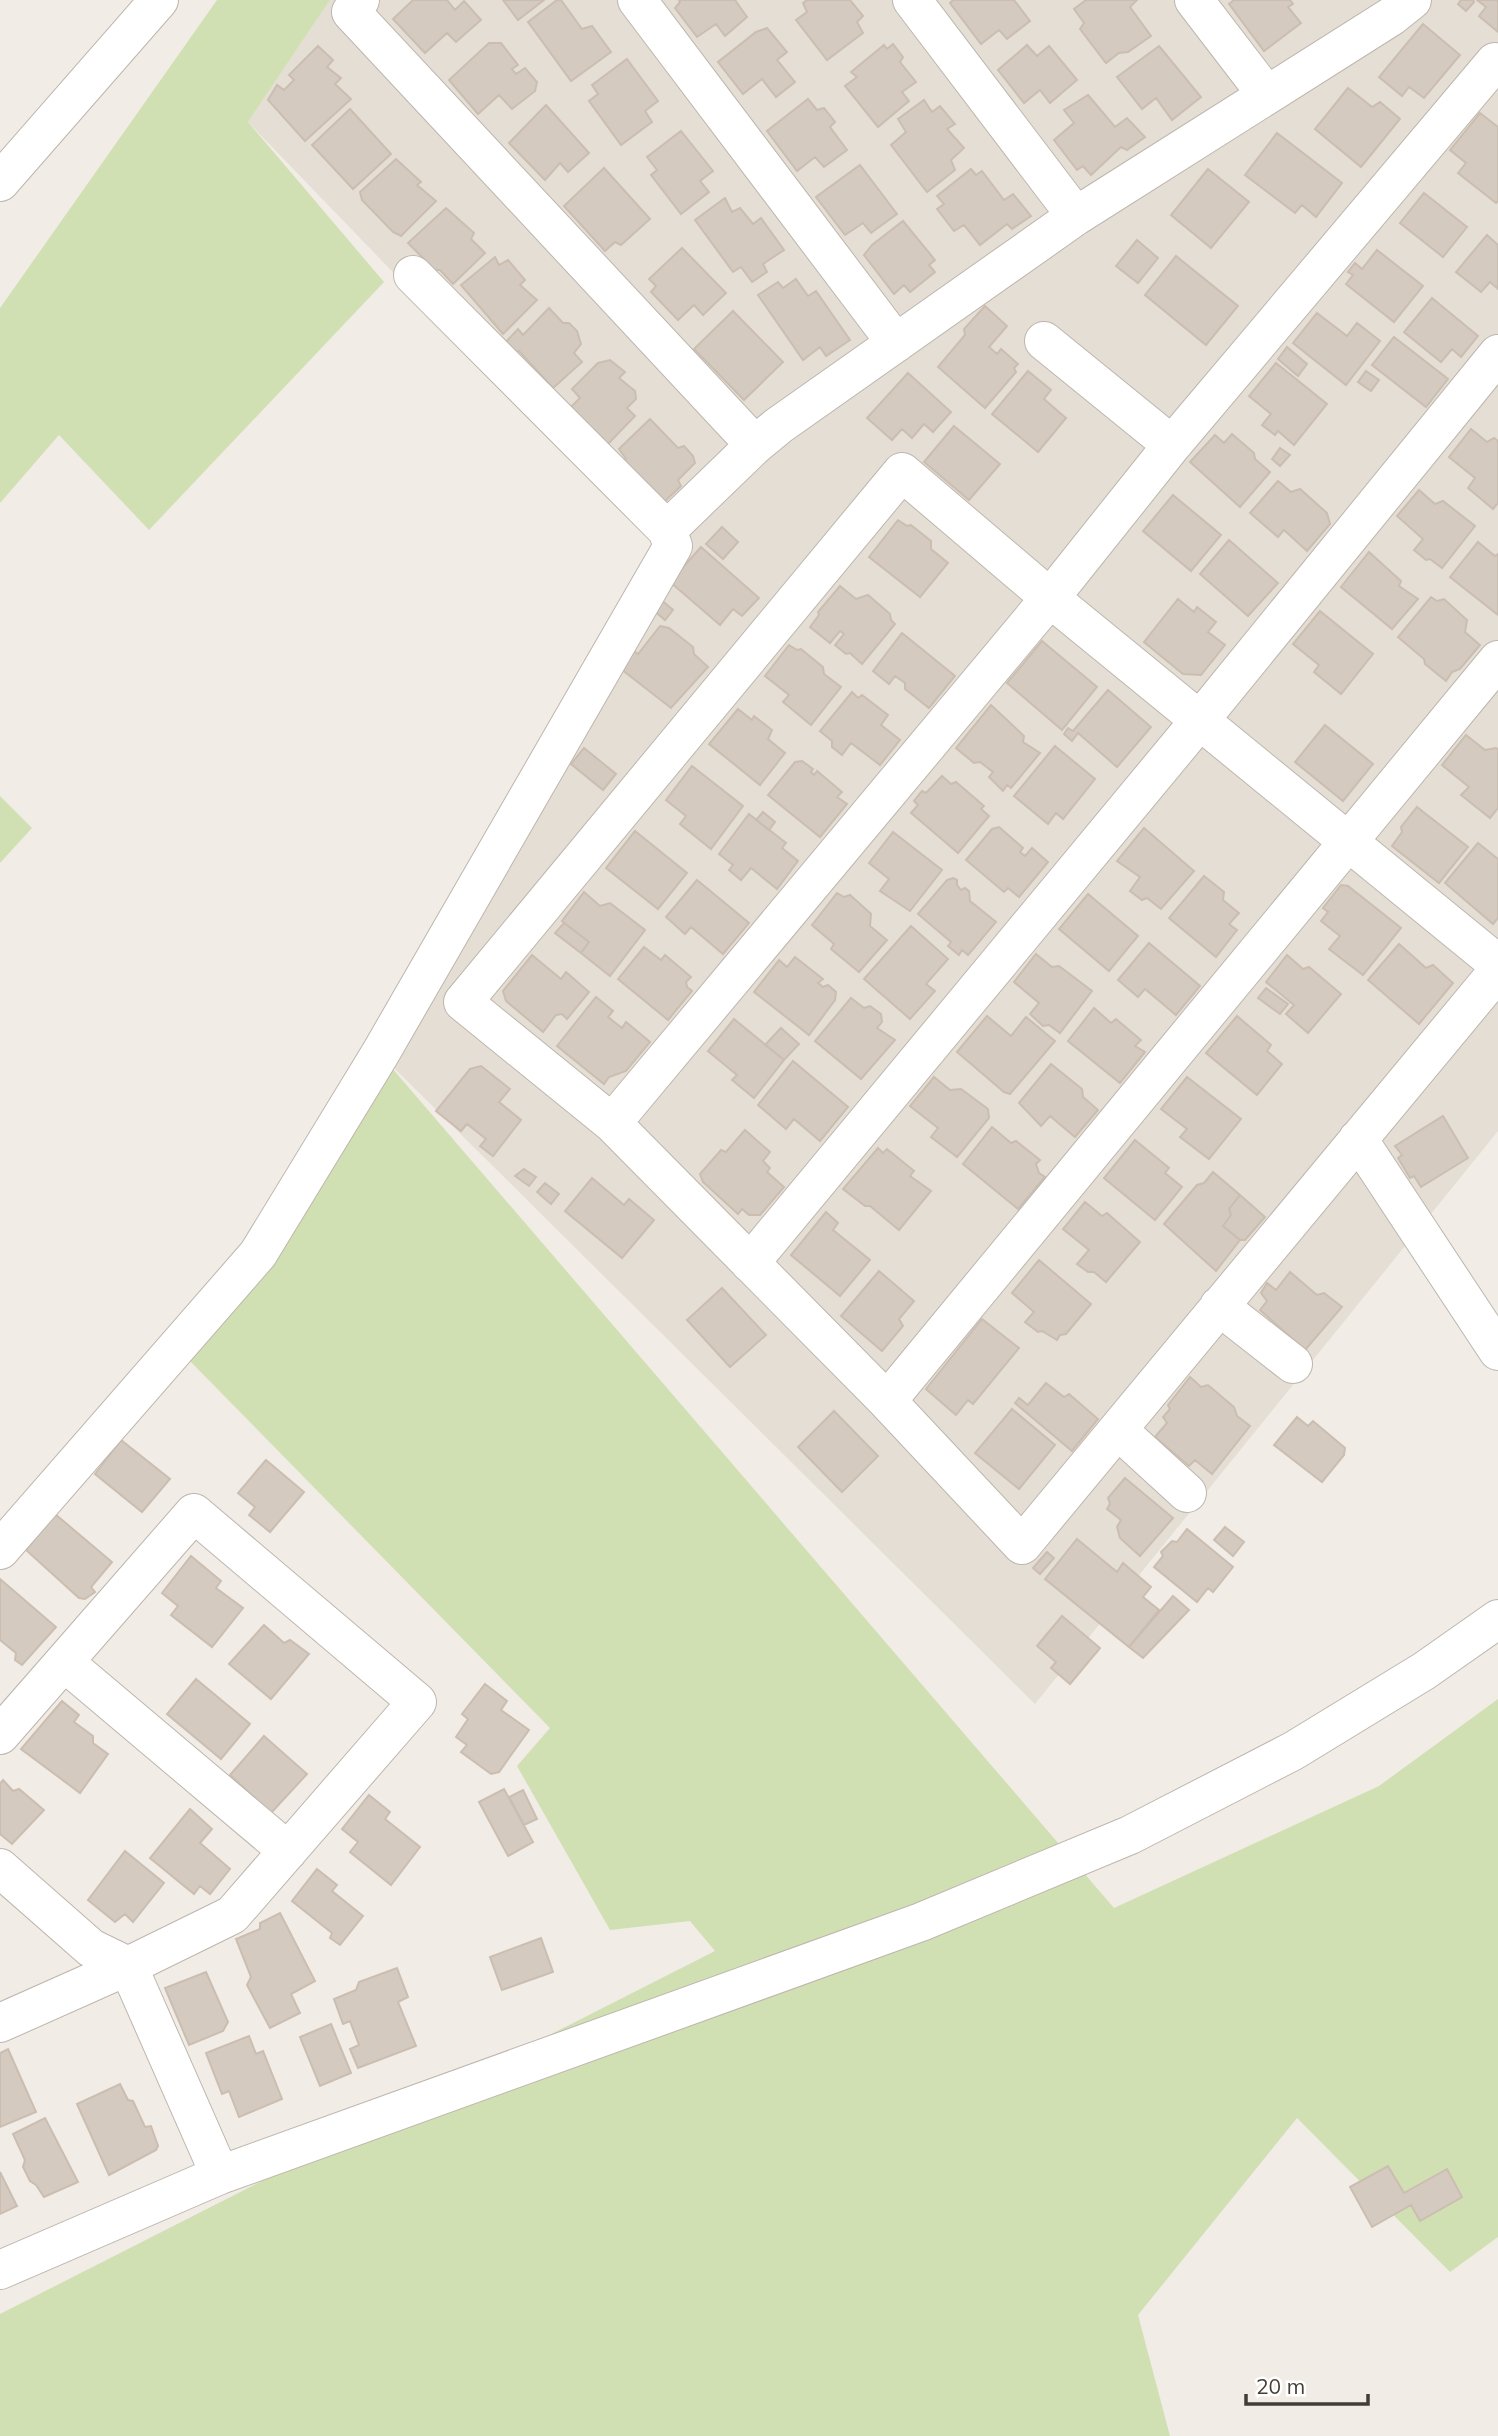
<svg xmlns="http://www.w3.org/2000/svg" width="1498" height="2436" font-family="Mulish,sans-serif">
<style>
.residential{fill:#e4ded5}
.green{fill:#d0e0b3}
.building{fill:#d4cac0;stroke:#cbbeb1;stroke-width:2}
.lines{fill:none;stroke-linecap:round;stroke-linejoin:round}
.minor-casing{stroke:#beb6ad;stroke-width:40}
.minor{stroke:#fff;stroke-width:38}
</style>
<rect width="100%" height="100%" fill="#f1ece6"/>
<path class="residential" d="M330,0H1498V1131L1035,1704L380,1054L659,548L248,122Z"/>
<path class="green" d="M217,0H330L248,122L384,282L149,530L59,435L0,503V308Z
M0,796L32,828L0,863Z
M385,1060L1114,1908L1379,1786L1498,1699V2237L1450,2272L1297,2118L1138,2315L1170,2436H0V2314L715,1951L690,1921L610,1930L517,1766L550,1728L186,1357L232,1313Z"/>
<path class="building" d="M413,0H447L455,10L464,1L481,20L456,42L447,33L425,53L393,19Z
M503,0H544L518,20Z
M557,0H561L582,29L592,26L611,52L571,81L528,22Z
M679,0H735L747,17L725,36L716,24L697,37L675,8L680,2Z
M807,0H850L863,16L857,22L863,33L827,60L796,20L807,12L803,3Z
M953,0H1014L1030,21L1007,39L999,30L981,44L950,3Z
M1086,0H1137L1130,7L1151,36L1128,52L1119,53L1106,63L1080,29L1084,23L1074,9Z
M1234,0H1290L1293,4L1288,7L1301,23L1264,51L1229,4Z
M1461,0H1473L1474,2L1466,11L1458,4Z
M1477,0H1498V32L1479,16L1486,7Z
M1423,24L1460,55L1424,98L1409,87L1402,96L1379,77Z
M767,28L787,52L777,60L795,82L776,97L762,79L743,94L718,62L756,32Z
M489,43H501L518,65L512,69L516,74L525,68L537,82L535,91L512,109L499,95L478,114L449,80Z
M893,44L903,57L900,62L916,82L902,92L909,101L878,127L845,86L857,77L851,72L884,45L887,49Z
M1027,45L1037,56L1049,46L1077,80L1050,103L1040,90L1024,103L998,70Z
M318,46L333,60L327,67L341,78L335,84L351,99L305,141L268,100L277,85L284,90L294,80L289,75Z
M1159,46L1201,97L1172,120L1156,98L1142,109L1117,77Z
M627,59L658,101L645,111L652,122L621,145L589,101L598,94L592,85Z
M1348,88L1372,107L1380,102L1400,119L1361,167L1315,129Z
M1088,95L1115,127L1127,118L1145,137L1127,150L1121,147L1091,175L1083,166L1077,170L1054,140L1074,123L1064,110Z
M808,99L817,110L824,108L835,122L830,127L847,150L824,167L815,157L797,171L767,131Z
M924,100L932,112L940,106L955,124L947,129L964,148L951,160L955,170L927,192L891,145L906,132L898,119Z
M546,105L589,153L568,172L560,163L545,180L509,143Z
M350,109L391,154L353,189L312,145Z
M1480,113L1498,127V201L1496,203L1458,173L1466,163L1450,150Z
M681,131L713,171L700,181L709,192L681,214L651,175L657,170L647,157Z
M1277,133L1342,183L1316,217L1302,205L1295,213L1245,175Z
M396,159L421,182L417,185L436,201L401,236L393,232L362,200L360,192Z
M860,165L897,214L871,233L863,223L845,235L816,197Z
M604,168L650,219L621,245L615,242L605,251L564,206Z
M971,169L976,175L982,171L1004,200L1013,194L1031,216L1012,229L1007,224L980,245L964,225L954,231L937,209L944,204L937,196Z
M1208,169L1249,202L1211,248L1171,215Z
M1424,193L1467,227L1443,257L1400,223Z
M725,198L732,212L740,208L753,224L761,218L784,250L763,264L767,272L752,282L741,267L733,272L695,220Z
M446,208L474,233L471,239L485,253L453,284L440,270H435L408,243Z
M903,221L935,260L929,265L935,272L910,292L904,285L894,294L864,255L872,245Z
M1487,235L1498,245V289L1490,282L1481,292L1456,272Z
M1137,240L1158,258L1138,283L1116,266Z
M682,248L726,293L703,315L694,305L678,320L651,292L656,286L649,279Z
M1377,250L1423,286L1394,322L1346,284L1353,275L1348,272L1355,263L1362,269Z
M1176,256L1238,306L1206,345L1145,295Z
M495,257L499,265L508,260L525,280L520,285L537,300L503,334L461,285Z
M796,279L808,296L816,291L850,340L826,356L820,347L803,360L758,295L778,282L783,288Z
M1432,298L1478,336L1461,357L1452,349L1441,362L1404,332Z
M985,306L1007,326L989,347L997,354L1001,349L1018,364L1014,368L1016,372L985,408L938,367L965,335L964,329Z
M549,308L563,323H569L577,331L581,344L574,353L582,362L553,388L519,351L514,352L504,344L518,329L523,335Z
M733,311L783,362L744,400L694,349Z
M1317,313L1347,336L1357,323L1380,341L1346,385L1293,343Z
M1394,337L1448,379L1426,407L1372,365Z
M1287,347L1307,364L1298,376L1278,359Z
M610,360L625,372L619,378L635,391L636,399L627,408L635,416L607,445L570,408L580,398L572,389L598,363Z
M1276,363L1327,404L1294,445L1278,431L1275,435L1262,425L1271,414L1249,396Z
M1028,371L1051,390L1044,399L1066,418L1038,452L992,414Z
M1366,371L1379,380L1371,391L1358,382Z
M908,373L951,412L933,432L924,424L912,438L902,429L892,440L867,418Z
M650,419L678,448L684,446L693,456L695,463L678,480L681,486L662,504L621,463L626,459L619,449Z
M954,426L1000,464L969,500L924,462Z
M1471,429L1487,442L1494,438L1498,441V503L1493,509L1468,488L1475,478L1449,457Z
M1232,434L1254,453L1255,459L1270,472L1240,507L1190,462L1215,435L1224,443Z
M1280,448L1290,455L1280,466L1272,459Z
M1278,481L1291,492L1300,489L1327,513L1330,524L1307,551L1284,530L1278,537L1250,513Z
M1419,490L1435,504L1443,501L1475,526L1442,568L1430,559L1426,560L1414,550L1423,539L1397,516Z
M1173,495L1221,535L1191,571L1143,531Z
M898,520L907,526L911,525L931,541V549L948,563L920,597L869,557Z
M722,527L738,542L723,559L706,544Z
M1229,540L1278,583L1248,616L1200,574Z
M1478,542L1495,556L1498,554V615L1450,577Z
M701,547L759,598L742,616L733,609L720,625L670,582Z
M1369,552L1401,581L1399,586L1418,599L1392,629L1341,587Z
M840,586L856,599L868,595L890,614L891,620L895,624L862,664L850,653L846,654L835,645L844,634L840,631L830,643L810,627L819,615L818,612Z
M1431,597L1437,601L1444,599L1467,620L1465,632L1480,645L1460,669L1452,672L1446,681L1425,664L1424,659L1398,637Z
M659,598L673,610L665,620L651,608Z
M1178,599L1194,612L1197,607L1216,622L1208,632L1225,645L1201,675L1183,674L1144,642Z
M1320,611L1373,654L1341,694L1314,672L1319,665L1293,644Z
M660,626L669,628L693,647L694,654L708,667L671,708L617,666L627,646L638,654Z
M902,633L955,676L929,708L905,689V683L895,676L889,684L873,671Z
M1042,641L1097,687L1062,730L1007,683Z
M789,645L797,650L801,649L823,667L824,674L841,687L811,725L783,702L789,695L765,676Z
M1108,690L1151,727L1117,767L1078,733L1072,741L1064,734L1068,728L1073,731Z
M852,692L858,698L862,695L888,715L881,725L900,740L880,765L851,743L842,755L832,747V741L820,731Z
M991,705L1024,736L1023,742L1040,753L1011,788L1007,785L1003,791L989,777L993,772L980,762L974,763L956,748Z
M738,709L752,720L754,716L772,730L768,739L785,753L760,785L709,744Z
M1325,725L1373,764L1343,801L1295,762Z
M1466,735L1485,750L1496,748L1498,749V808L1490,818L1461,795L1469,787L1442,765Z
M1055,746L1095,779L1063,819L1056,813L1048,824L1014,796Z
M584,748L616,774L603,790L571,764Z
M802,761L813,769L811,772L814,775L817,771L842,792L837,797L847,804L820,837L768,795L795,762Z
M692,766L743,806L711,849L680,824L686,816L666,800Z
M942,776L951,784L956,782L984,806L981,809L989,816L958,853L911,813L918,805L914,801L922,791L926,793Z
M1417,807L1468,847L1439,883L1392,846L1402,832L1401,827Z
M763,812L775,822L769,830L756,820Z
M749,814L786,843L782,848L798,861L777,889L751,868L741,880L729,870L733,865L719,854Z
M999,827L1023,848L1020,852L1025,856L1032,848L1048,862L1019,897L1008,888L1004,892L966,860L992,829Z
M1144,828L1194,871L1161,909L1147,898L1142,900L1130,891L1140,877L1117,861Z
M635,831L687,873L658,909L606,868Z
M893,832L942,870L910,911L880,891L889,879L869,863Z
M1478,843L1498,859V918L1493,924L1445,883Z
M1204,876L1224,892L1223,900L1239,913L1229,924L1237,930L1216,957L1169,918Z
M953,878L957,880V885L961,890L965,888L969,891L970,901L996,922L968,955L962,950L959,955L948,946L951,942L918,914L947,880Z
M697,880L749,923L723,954L691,927L685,934L666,917Z
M1341,885L1348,886L1401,928L1363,975L1329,949L1340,936L1321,921L1328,912L1323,908Z
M584,892L600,906L610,903L645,930L610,976L581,953L589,942L562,921Z
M837,893L844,897L850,895L871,914L870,926L887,940L859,972L831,949L834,944L812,925Z
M1088,894L1138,936L1109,971L1059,929Z
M564,923L589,942L581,953L555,933Z
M911,926L948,959L926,984L935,991L910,1019L864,979Z
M1149,943L1200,986L1176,1015L1145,989L1138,997L1118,980Z
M1399,944L1426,968L1433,965L1453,983L1419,1024L1368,980Z
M644,947L661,960L665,955L691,977L686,982L687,987L692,991L668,1020L618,979Z
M1036,954L1052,967L1059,966L1092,991L1060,1033L1049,1025L1043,1026L1030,1014L1039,1003L1014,982Z
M532,955L561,979L566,972L589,992L567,1019L562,1014L556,1015L543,1032L506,1001L503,991Z
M1287,955L1303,969L1309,967L1341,994L1308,1033L1286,1014L1294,1005L1266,982Z
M795,957L823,979L818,983L823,987L828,985L836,992L835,1000L809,1035L754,992L779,960L787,967Z
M1266,988L1288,1004L1280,1014L1258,998Z
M596,997L613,1011L608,1017L622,1028L626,1022L650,1042L626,1071L609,1077L604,1084L557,1046Z
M851,998L864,1008L870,1006L881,1014L882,1022L877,1028L895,1040L861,1079L815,1041Z
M1094,1008L1111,1023L1116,1019L1141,1040L1135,1046L1145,1052L1120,1083L1068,1041Z
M987,1016L1011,1036L1026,1017L1055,1041L1010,1094L1004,1092L957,1052Z
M1237,1016L1271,1045L1267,1051L1282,1064L1257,1095L1206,1053Z
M734,1019L784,1060L754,1098L732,1080L737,1075L708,1051Z
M781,1028L799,1044L784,1060L765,1045Z
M793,1061L848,1107L820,1141L794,1119L786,1129L758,1105Z
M1051,1064L1082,1089L1083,1097L1098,1110L1075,1137L1050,1116L1041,1126L1019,1103Z
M481,1066L510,1089L499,1102L521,1120L493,1156L480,1146L486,1139L467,1124L461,1131L436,1111L470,1069Z
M934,1077L950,1090L961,1089L988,1109L989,1118L957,1157L931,1137L938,1128L910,1106Z
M1187,1077L1241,1119L1209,1159L1180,1137L1187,1129L1161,1109Z
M1443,1116L1468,1158L1421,1187L1414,1176L1410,1178L1398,1158L1402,1155L1395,1146Z
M992,1127L1011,1143L1016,1141L1040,1160L1036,1164L1039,1173L1045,1177L1018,1209L963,1164Z
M745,1130L770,1152L763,1161L770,1168L767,1172L784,1187L760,1215H749L742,1209L738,1214L703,1182L700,1174L721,1150L726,1152Z
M1135,1140L1169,1168L1165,1173L1182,1187L1155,1220L1104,1178Z
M878,1148L883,1153L887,1149L914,1171L910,1176L931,1191L899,1230L870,1206H865L843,1189Z
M524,1169L536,1177L529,1186L515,1176Z
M1213,1172L1240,1195L1229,1209L1231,1215L1223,1226L1240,1240L1216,1271L1164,1224L1197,1185L1204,1183Z
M592,1178L624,1205L629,1199L654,1220L622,1258L565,1211Z
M545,1183L559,1194L551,1204L537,1192Z
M1240,1195L1265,1217L1245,1240H1240L1223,1226L1231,1215L1229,1209Z
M1085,1202L1102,1216L1107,1213L1140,1242L1106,1282L1094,1272H1088L1077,1264L1089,1250L1063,1229Z
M826,1212L838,1223L833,1230L870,1260L840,1296L791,1255Z
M1039,1260L1091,1304L1066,1334L1060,1335L1057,1340L1042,1331L1038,1332L1025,1322L1034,1312L1012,1293Z
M879,1271L914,1301L899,1319L903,1326L882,1351L841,1316Z
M1290,1272L1317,1295L1324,1293L1342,1307L1305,1350L1260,1310L1267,1301L1261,1293L1267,1283L1276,1290Z
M722,1288L766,1335L730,1367L687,1320Z
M982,1319L1019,1348L973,1404L968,1400L956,1415L926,1389Z
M1190,1377L1201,1387L1208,1385L1234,1407L1237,1416L1250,1426L1212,1474L1195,1460L1189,1466L1155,1437L1167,1423L1163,1417L1170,1409L1168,1405Z
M1046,1383L1064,1397L1069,1394L1098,1419L1072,1451L1015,1403L1019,1398L1028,1405Z
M1012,1409L1055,1445L1019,1489L975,1453Z
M834,1411L878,1456L842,1492L798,1447Z
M1297,1417L1308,1426L1313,1421L1345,1448L1344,1455L1322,1482L1274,1445Z
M121,1440L170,1479L142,1512L95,1474Z
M266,1460L304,1492L270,1532L249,1515L255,1507L238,1493Z
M1125,1478L1173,1518L1140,1556L1120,1538L1117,1527L1121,1520L1107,1509L1110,1504L1108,1498Z
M55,1514L112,1562L91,1587L95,1592L85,1599L79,1598L26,1550Z
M1225,1527L1244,1542L1233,1556L1214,1540Z
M1187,1529L1233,1567L1213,1592L1208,1588L1197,1602L1154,1567L1163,1556L1161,1552L1172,1541L1177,1542Z
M1077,1539L1117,1572L1123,1563L1151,1587L1143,1597L1159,1610L1129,1647L1045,1579Z
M1047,1552L1054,1558L1040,1574L1033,1568Z
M191,1556L221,1581L216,1588L243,1608L212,1647L171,1615L178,1606L162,1593Z
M0,1579L56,1627L22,1665L15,1660L16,1653L0,1640Z
M1173,1596L1189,1610L1143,1658L1129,1647Z
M1062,1616L1100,1648L1070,1684L1051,1668L1056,1662L1037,1646Z
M264,1625L284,1643L290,1640L309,1654L271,1699L229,1664Z
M196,1679L250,1724L221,1759L167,1714Z
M485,1684L507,1701L501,1710L529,1730L499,1772L491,1774L461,1752L467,1745L456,1737L468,1719L462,1714Z
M62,1701L79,1715L74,1722L93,1736V1743L108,1754L80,1793L21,1749Z
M264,1736L307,1774L271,1813L230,1775Z
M3,1780L13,1791L19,1789L44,1810L12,1844L0,1834V1784Z
M504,1789L533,1842L508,1856L479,1802Z
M523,1790L537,1819L524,1825L509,1797Z
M369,1795L390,1812L385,1819L420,1847L391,1885L350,1852L358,1842L342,1829Z
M190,1809L212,1829L200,1843L230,1869L210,1894L200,1886L194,1894L150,1858Z
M125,1851L164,1883L133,1922L125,1914L115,1922L88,1900Z
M317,1869L337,1885L332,1891L363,1916L340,1945L330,1938L332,1933L292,1901Z
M280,1913L315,1981L291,1994L300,2013L270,2028L247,1985L251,1977L236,1939L260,1929V1923Z
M541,1938L553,1972L502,1990L490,1957Z
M397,1968L408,1997L398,2002L416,2046L358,2068L350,2049L359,2045L350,2021L343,2024L334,1999L356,1990L359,1982Z
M206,1972L228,2022L223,2031L189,2045L165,1988Z
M331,2024L351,2073L320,2086L300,2037Z
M249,2036L256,2054L263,2051L282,2099L239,2117L229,2091L222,2094L206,2053Z
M8,2049L36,2112L0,2127V2053Z
M120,2084L128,2100L133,2101L145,2127L151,2126L158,2146L156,2150L109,2175L77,2104Z
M45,2118L78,2182L44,2197L36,2185L30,2181L23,2167L25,2160L13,2134Z
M1388,2166L1404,2193L1447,2169L1462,2197L1420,2221L1411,2205L1372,2227L1350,2187Z
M0,2172L17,2206L0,2214Z"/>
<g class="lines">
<g class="minor-casing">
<path id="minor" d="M360,0L351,12L755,445
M637,0L896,343
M912,0L1076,216
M1194,0L1266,94
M0,182L159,0
M413,275L667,530
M1044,341L1172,445
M1498,964L1050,598L902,472L463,1002L612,1123L887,1401L1022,1545L1498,971
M612,1123L1050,598L1172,445L1495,62L1498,64
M1358,1139L1498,1351
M750,1263L1200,720L1498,354
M1219,1306L1293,1364
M887,1401L1498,660
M1118,1430L1187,1493
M0,1550L258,1254L380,1054L673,546L667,530L755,445L778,426L1076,216L1392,16L1412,0
M64,1662L288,1851
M0,1735L194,1513L417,1702L232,1915L128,1966L91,1948L0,1868
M0,2023L128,1966L220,2175
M0,2270L220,2175L921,1922L1130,1835L1293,1751L1424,1671L1498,1619"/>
</g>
<use href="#minor" class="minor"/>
</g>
<path d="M1246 2394v10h122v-10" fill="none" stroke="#433d36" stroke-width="3.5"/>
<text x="1256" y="2394" font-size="21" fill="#433d36" stroke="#ffffff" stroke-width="5" paint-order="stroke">20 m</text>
</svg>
